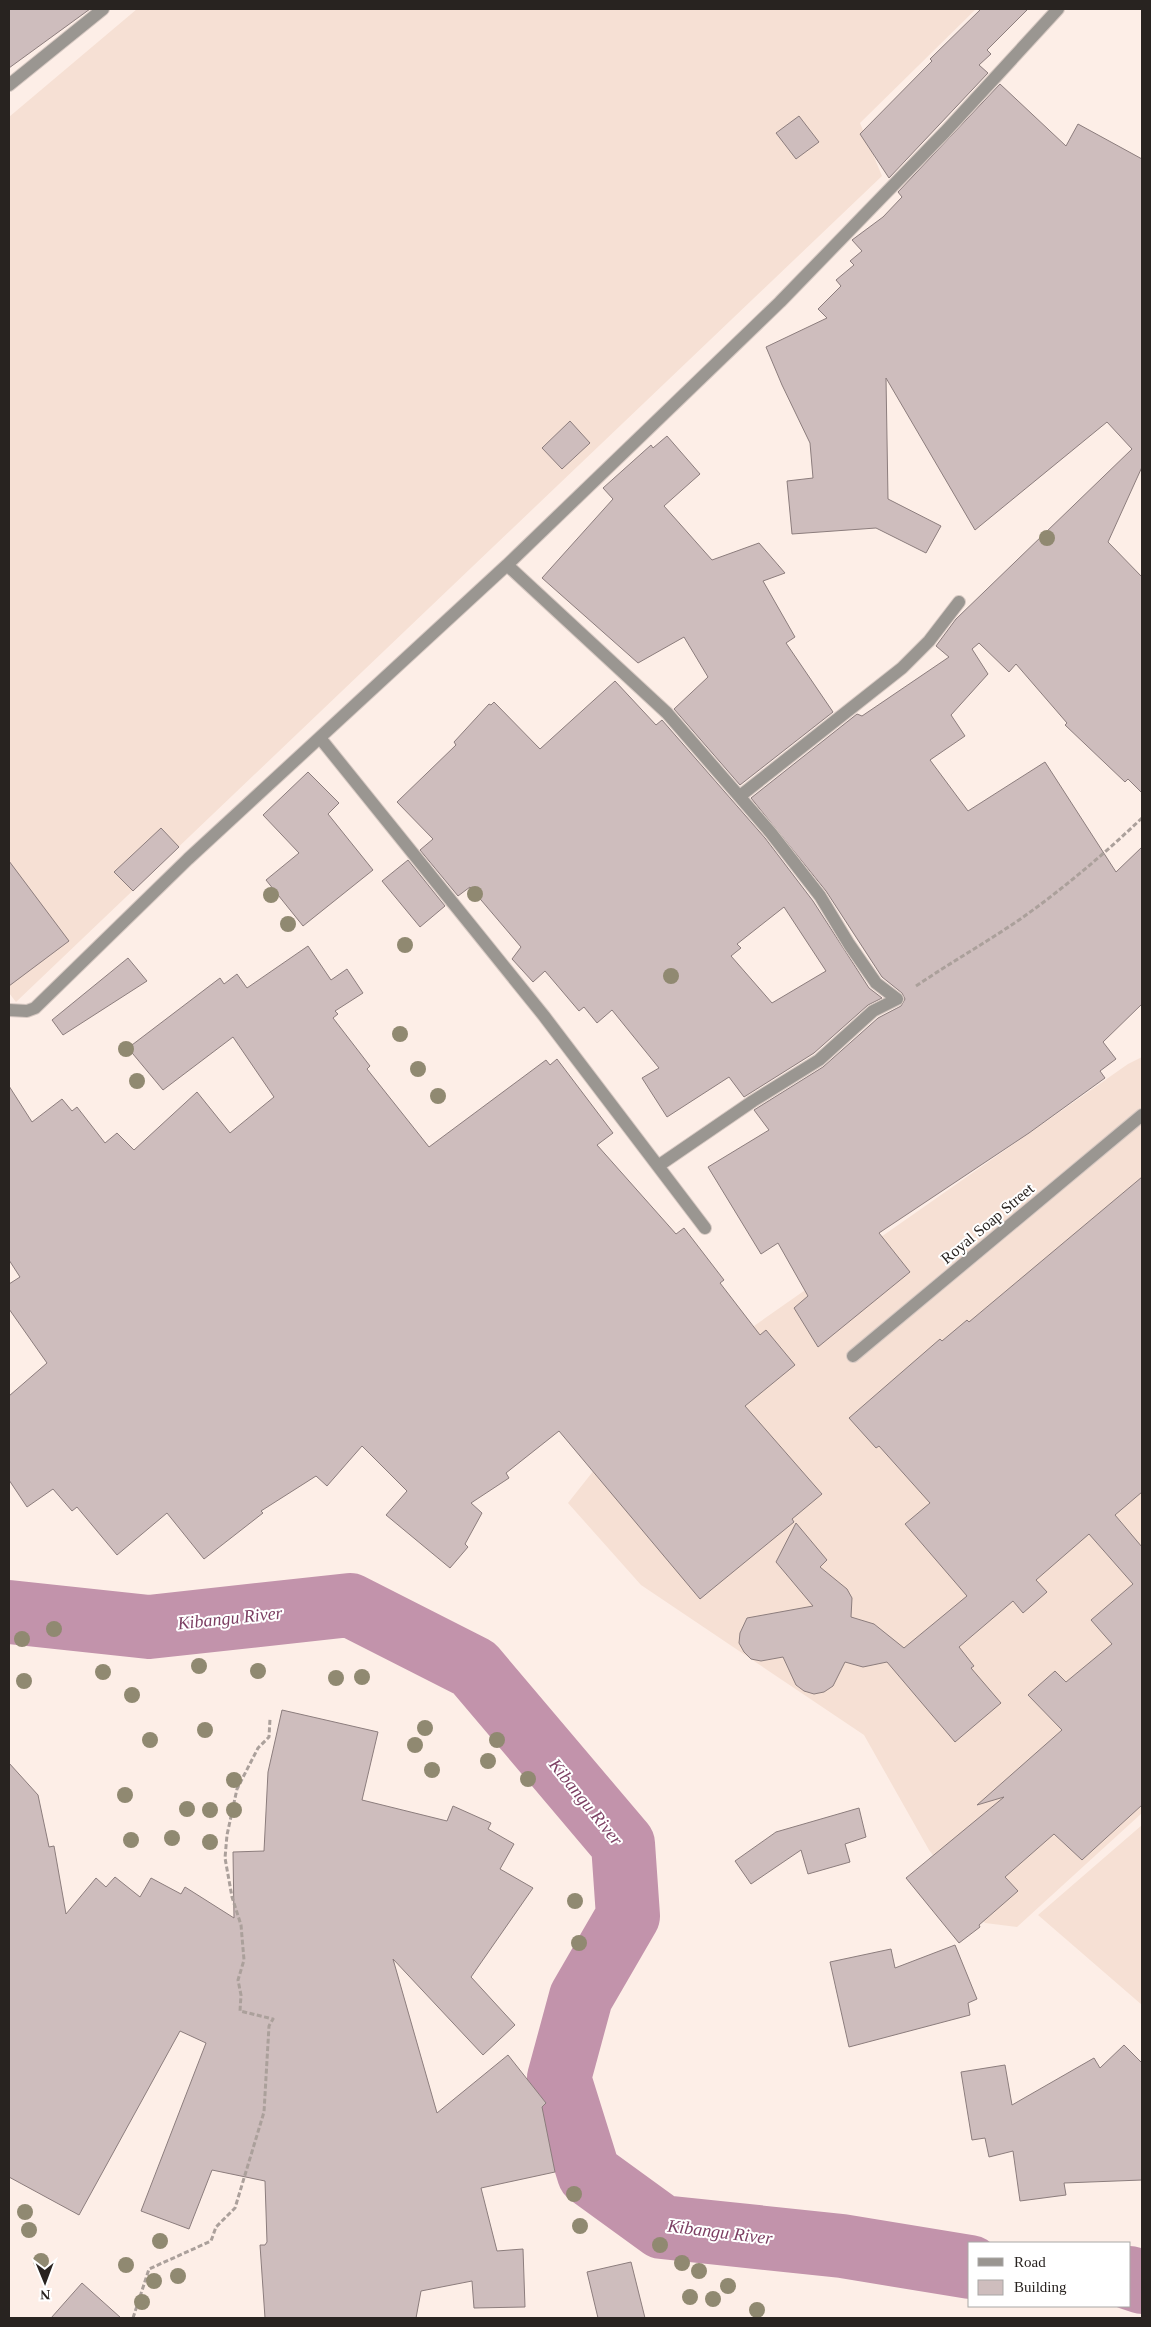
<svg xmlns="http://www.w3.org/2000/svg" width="1151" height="2327" font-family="'Times New Roman',serif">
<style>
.built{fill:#f6e0d4}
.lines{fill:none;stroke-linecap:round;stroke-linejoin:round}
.river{stroke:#c293ab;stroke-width:64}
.building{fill:#cebdbd;stroke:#8c7d7d;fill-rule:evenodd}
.lane-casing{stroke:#d7c9c3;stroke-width:14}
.street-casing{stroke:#d7c9c3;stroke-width:14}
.path{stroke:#aba09b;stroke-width:3;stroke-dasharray:5 2.5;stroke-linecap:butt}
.lane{stroke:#9a9691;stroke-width:12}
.street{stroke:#9a9691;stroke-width:12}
.tree{fill:#908971}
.labels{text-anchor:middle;stroke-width:4;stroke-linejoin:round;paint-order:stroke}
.street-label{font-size:16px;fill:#282320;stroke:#fff}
.water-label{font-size:18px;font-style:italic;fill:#7d3f63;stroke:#fff}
</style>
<rect width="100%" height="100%" fill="#fdeee7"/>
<path class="built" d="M137,9H976L860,123L882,176L16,1002L9,993V117Z
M1142,1057V1813L1017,1927L985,1923L929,1850L864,1735L641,1585L568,1503L651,1398L1128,1064Z
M1142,1825V2005L1038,1915Z"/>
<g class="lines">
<path class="river" d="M9,1612L149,1627L350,1605L474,1668L623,1844L628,1916L581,1997L559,2078L589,2174L662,2227L842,2246L970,2267
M1130,2278L1142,2282"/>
</g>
<path class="building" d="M9,9H90L9,68Z
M981,9H1028L987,50L991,54L979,65L988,73L889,178L860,134L932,61L930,59Z
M1000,84L1066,146L1078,124L1142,159V467L1108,542L1142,577V793L1128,779L1125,782L1065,725L1067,723L1016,664L1009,672L979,643L972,649L988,674L951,715L965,736L930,760L968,811L1045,762L1116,872L1142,847V1004L1103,1042L1116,1059L1100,1071L1105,1078L1029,1133L879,1233L910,1272L818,1347L794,1308L808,1296L778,1243L761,1254L708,1167L769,1130L754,1110L823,1067L878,1018L901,1006L905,999L902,993L882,977L826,891L751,798L857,714L862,716L949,657L936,646L956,619L1132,449L1107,422L975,530L886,378L888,499L941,526L926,553L876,528L792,534L787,481L813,478L810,443L782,385L766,347L827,318L818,309L841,286L836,280L854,265L850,261L862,251L852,240L883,217L902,197L898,192Z
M799,116L819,142L796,159L776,133Z
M570,421L590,443L562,469L542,448Z
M667,436L700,474L664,506L712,560L759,543L785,573L763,581L795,637L786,643L833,712L740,785L674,709L708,677L684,637L638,663L542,578L613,499L603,488L651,445L653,448Z
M615,681L656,725L662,720L765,838L813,901L869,988L882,998L868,1005L814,1053L744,1097L729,1077L667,1117L642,1078L659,1068L612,1010L597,1023L584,1007L579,1011L545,971L533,982L512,959L521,947L470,887L458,896L420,850L433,839L397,802L456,745L454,742L489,704L491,705L494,702L540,749ZM784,907L826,971L772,1003L731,956L741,948L737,944Z
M308,772L339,803L328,814L373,870L303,926L266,880L299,853L263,815Z
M161,828L179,847L133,891L114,872Z
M408,860L445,906L420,927L382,881Z
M9,861L69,941L9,986Z
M308,946L331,980L347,969L363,993L335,1011L338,1014L333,1018L370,1066L367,1069L429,1147L546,1060L550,1065L557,1059L613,1133L597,1145L676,1234L684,1228L724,1280L720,1283L760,1335L766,1330L795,1365L745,1406L822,1494L792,1519L794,1522L700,1599L559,1431L506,1473L509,1478L471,1503L482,1513L465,1544L468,1547L450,1568L386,1515L407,1491L362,1446L327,1486L316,1476L261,1511L263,1513L204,1559L167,1513L117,1555L77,1507L72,1511L53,1489L27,1507L9,1480V1396L47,1363L9,1309V1284L20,1277L9,1260V1086L32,1122L62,1099L72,1111L77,1107L105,1143L117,1133L134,1150L197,1092L230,1133L274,1097L233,1037L163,1090L128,1048L220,978L224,984L237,974L247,988Z
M128,958L147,981L63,1035L52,1020Z
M1142,1177V1492L1115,1515L1142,1547V1805L1082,1860L1054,1834L1005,1877L1018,1891L979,1925L980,1927L959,1943L906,1878L1004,1797L977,1805L1062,1730L1028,1695L1055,1671L1066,1682L1112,1644L1091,1620L1133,1584L1089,1534L1036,1580L1047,1592L1023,1613L1013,1601L959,1647L974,1666L971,1668L1001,1703L955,1742L887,1662L863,1667L845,1662L833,1686L824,1692L814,1694L804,1691L796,1685L783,1657L761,1661L751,1659L744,1652L739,1643L740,1633L747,1618L813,1606L776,1562L796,1523L827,1560L820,1567L847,1589L852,1598L851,1617L874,1624L904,1648L967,1596L905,1524L930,1503L879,1446L876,1448L849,1418L940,1339L942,1341L967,1320L969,1322Z
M282,1710L378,1732L362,1800L447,1821L453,1806L491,1823L488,1829L514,1844L500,1869L533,1888L471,1977L515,2025L483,2055L393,1959L437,2113L508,2055L546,2103L542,2107L555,2172L481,2188L497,2251L523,2249L525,2307L474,2308L472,2281L421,2291L416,2318H265L260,2245H265L267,2242L265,2181L212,2170L189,2229L141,2211L206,2043L180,2031L79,2215L9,2177V1763L38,1795L49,1847L54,1846L66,1914L96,1878L106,1887L115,1877L140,1897L151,1878L181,1894L185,1887L234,1918L233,1852L264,1851L268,1772Z
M859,1808L866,1837L845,1844L850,1862L808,1874L801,1850L751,1884L735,1861L776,1832Z
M955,1945L977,1999L968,2003L970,2015L849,2047L830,1962L891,1949L895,1968Z
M1124,2045L1142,2063V2180L1064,2183L1066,2195L1020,2201L1013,2151L989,2157L985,2138L972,2140L961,2072L1005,2065L1012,2105L1094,2058L1100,2068Z
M631,2262L645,2318H598L587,2272Z
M82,2283L121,2318H51Z"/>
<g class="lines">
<g class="lane-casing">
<path id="lane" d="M853,1356L1142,1115"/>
</g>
<g class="street-casing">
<path id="street" d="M9,85L103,9
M507,565L667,713L771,833L820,896L849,944L876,983L897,999L873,1011L819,1060L753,1101L658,1166
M320,738L544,1016L705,1228
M740,796L902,668L929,641L959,602
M9,1010L27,1011L35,1008L188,859L507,565L780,302L945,132L1058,9"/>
</g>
<path class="path" d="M916,986C950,963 985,943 1019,920C1063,889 1103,855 1142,818
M133,2318L149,2269L211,2241L216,2227L235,2208L264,2112L269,2026L273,2019L240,2011L241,1995L238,1980L244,1960L241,1925L232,1897L225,1858L227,1835L237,1789L258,1748L269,1737L270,1719"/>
<use href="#lane" class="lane"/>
<use href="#street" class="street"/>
</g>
<g class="tree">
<circle cx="1047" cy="538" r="8"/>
<circle cx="475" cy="894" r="8"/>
<circle cx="271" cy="895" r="8"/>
<circle cx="288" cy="924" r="8"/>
<circle cx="405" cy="945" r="8"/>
<circle cx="671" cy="976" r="8"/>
<circle cx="400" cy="1034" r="8"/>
<circle cx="126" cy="1049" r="8"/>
<circle cx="418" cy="1069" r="8"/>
<circle cx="137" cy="1081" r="8"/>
<circle cx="438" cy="1096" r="8"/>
<circle cx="54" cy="1629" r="8"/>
<circle cx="22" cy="1639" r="8"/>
<circle cx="199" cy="1666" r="8"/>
<circle cx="258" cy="1671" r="8"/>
<circle cx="103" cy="1672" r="8"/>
<circle cx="362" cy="1677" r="8"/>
<circle cx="336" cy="1678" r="8"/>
<circle cx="24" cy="1681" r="8"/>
<circle cx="132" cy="1695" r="8"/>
<circle cx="425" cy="1728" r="8"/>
<circle cx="205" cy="1730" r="8"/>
<circle cx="150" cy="1740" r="8"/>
<circle cx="497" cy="1740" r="8"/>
<circle cx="415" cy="1745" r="8"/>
<circle cx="488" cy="1761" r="8"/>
<circle cx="432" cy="1770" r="8"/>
<circle cx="528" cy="1779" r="8"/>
<circle cx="234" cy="1780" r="8"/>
<circle cx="125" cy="1795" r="8"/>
<circle cx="187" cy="1809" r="8"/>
<circle cx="210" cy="1810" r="8"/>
<circle cx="234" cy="1810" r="8"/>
<circle cx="172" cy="1838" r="8"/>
<circle cx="131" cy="1840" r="8"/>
<circle cx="210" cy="1842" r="8"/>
<circle cx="575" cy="1901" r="8"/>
<circle cx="579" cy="1943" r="8"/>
<circle cx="574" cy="2194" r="8"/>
<circle cx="25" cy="2212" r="8"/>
<circle cx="580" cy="2226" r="8"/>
<circle cx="29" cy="2230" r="8"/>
<circle cx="160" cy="2241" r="8"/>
<circle cx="660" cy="2245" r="8"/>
<circle cx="41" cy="2261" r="8"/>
<circle cx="682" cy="2263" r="8"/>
<circle cx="126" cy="2265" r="8"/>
<circle cx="699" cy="2271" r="8"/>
<circle cx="178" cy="2276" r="8"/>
<circle cx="154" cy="2281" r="8"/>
<circle cx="728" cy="2286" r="8"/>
<circle cx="690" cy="2297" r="8"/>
<circle cx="713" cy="2299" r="8"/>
<circle cx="142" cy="2302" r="8"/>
<circle cx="757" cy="2310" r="8"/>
</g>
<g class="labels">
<g class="street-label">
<text transform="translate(987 1223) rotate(-40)" y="6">Royal Soap Street</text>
</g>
<g class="water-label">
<text transform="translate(230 1618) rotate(-6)" y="6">Kibangu River</text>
<text transform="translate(586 1802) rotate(51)" y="6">Kibangu River</text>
<text transform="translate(720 2232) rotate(7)" y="6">Kibangu River</text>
</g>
</g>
<rect width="1151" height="2327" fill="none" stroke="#282320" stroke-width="20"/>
<rect x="968" y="2242" width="162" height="65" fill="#ffffff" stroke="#a9a7a6"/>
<rect x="978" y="2258" width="25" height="8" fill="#9a9691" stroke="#a9a7a6"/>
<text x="1014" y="2267" font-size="15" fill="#282320">Road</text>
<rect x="978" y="2280" width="25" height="15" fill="#cebdbd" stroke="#a9a7a6"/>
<text x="1014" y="2292" font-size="15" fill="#282320">Building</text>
<g transform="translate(45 2282) rotate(179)" stroke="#ffffff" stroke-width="4" paint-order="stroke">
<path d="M0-4L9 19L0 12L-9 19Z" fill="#282320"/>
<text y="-8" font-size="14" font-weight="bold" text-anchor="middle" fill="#282320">N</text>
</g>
</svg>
